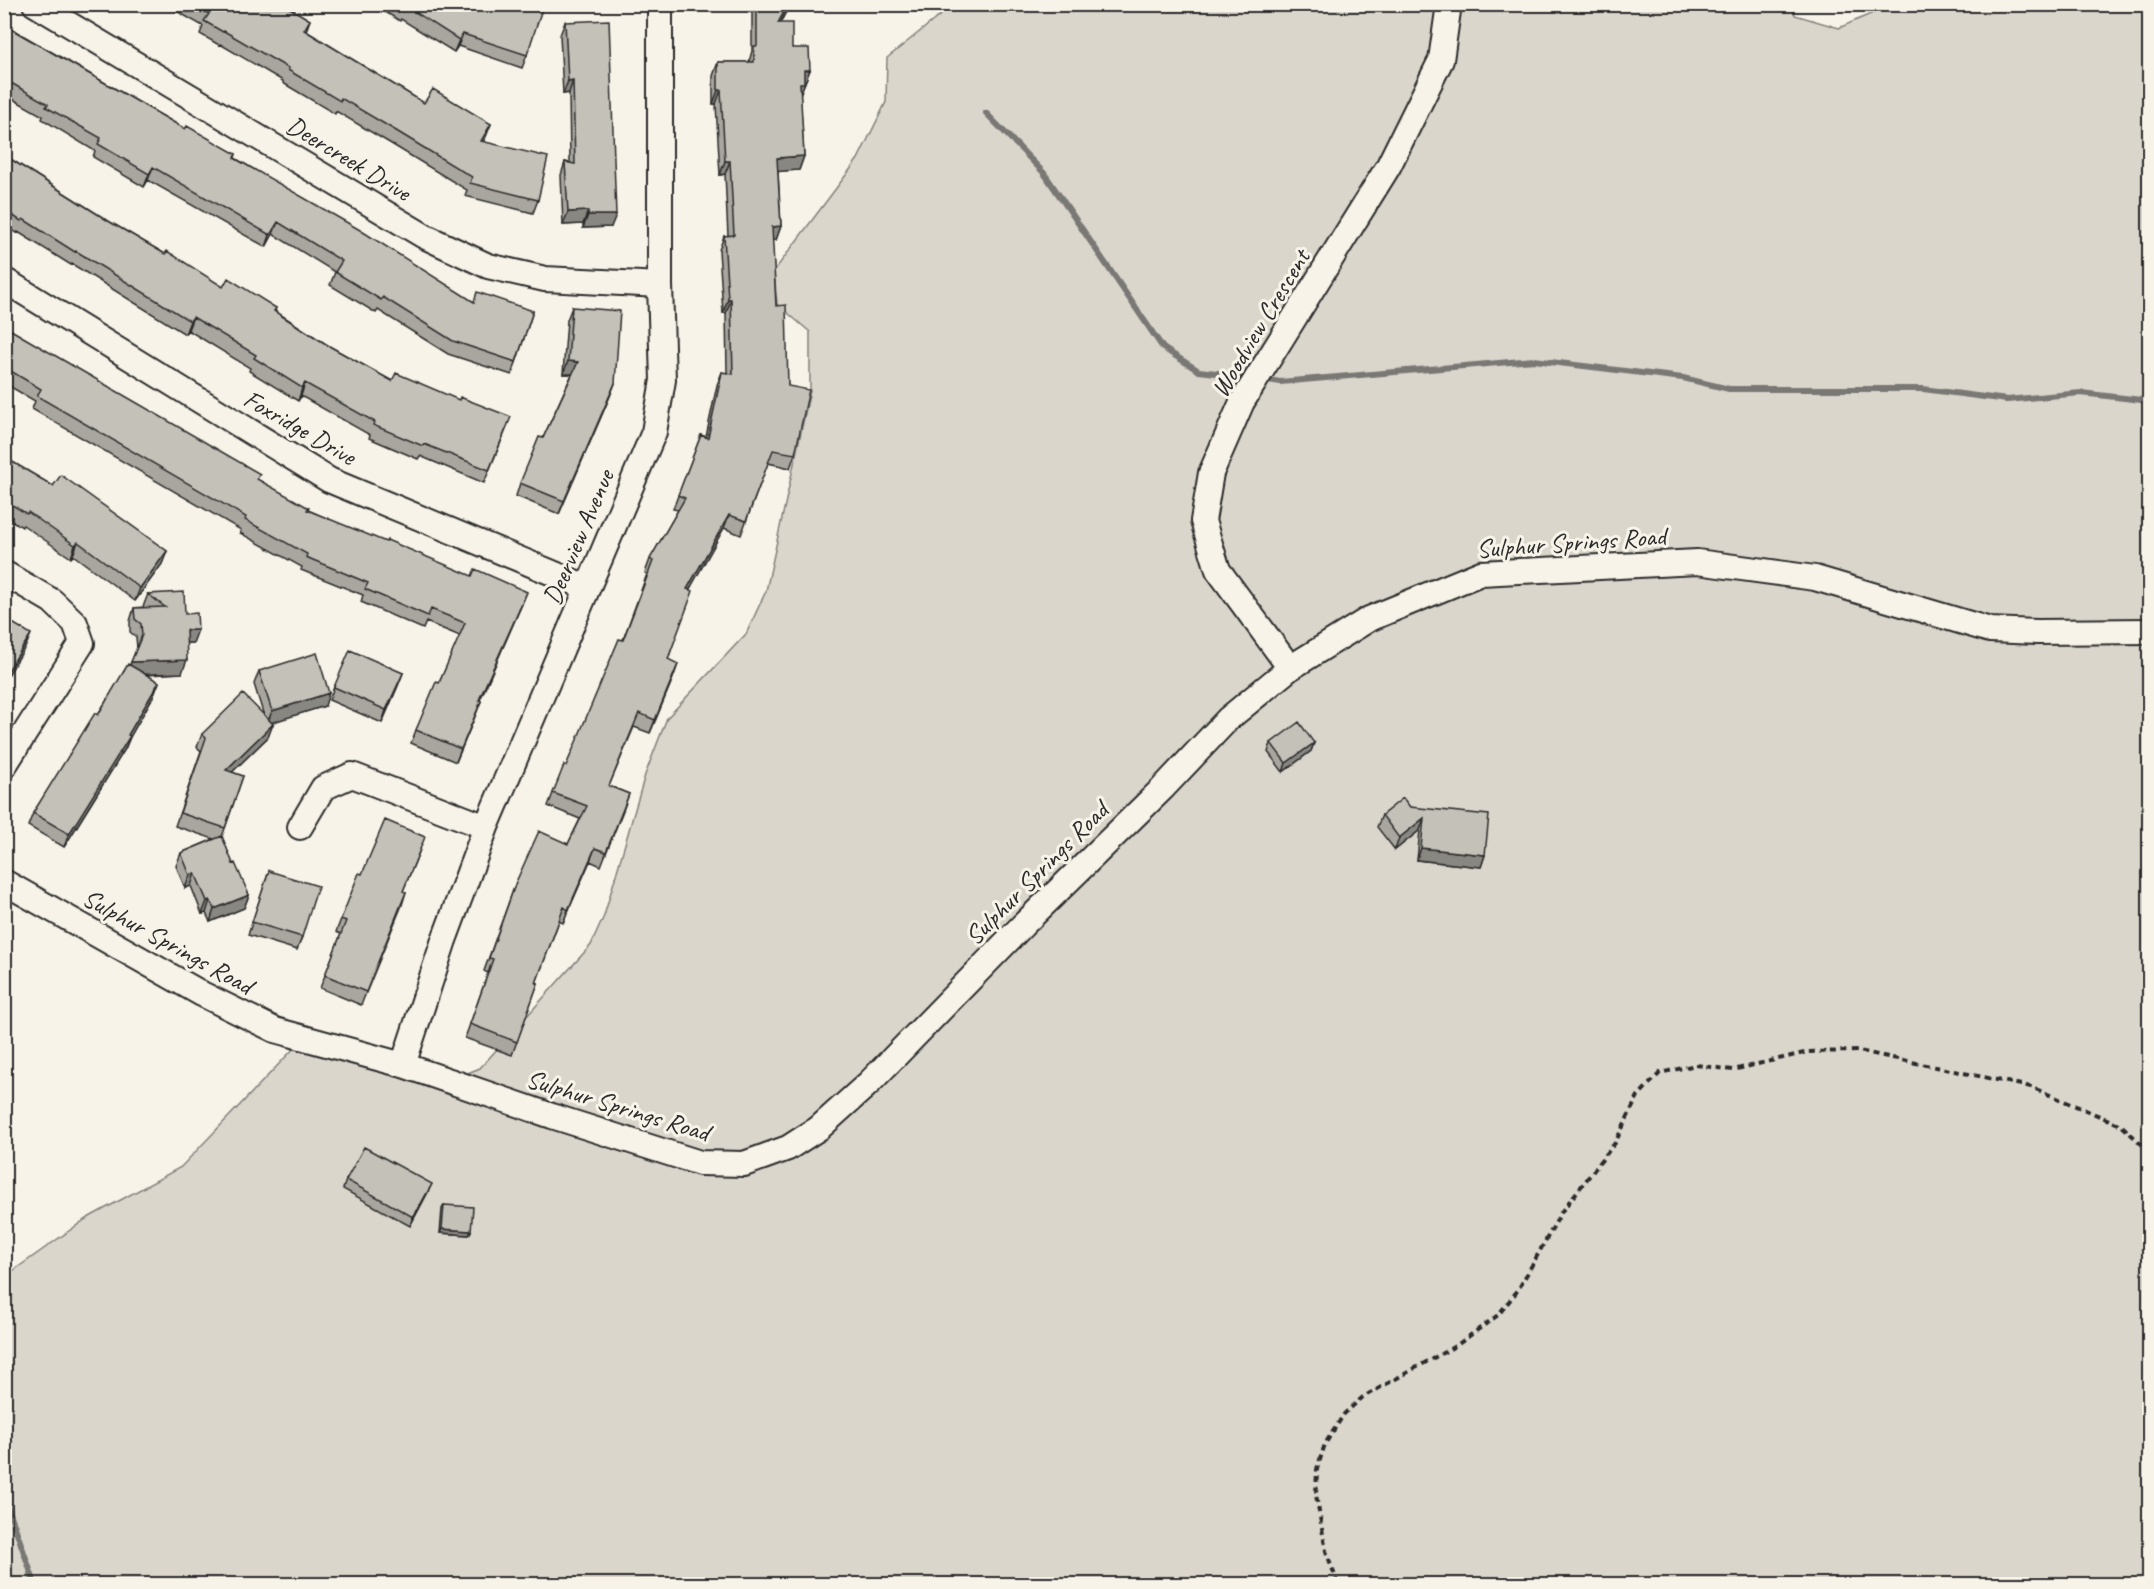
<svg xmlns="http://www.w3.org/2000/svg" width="2154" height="1589" font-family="Caveat,sans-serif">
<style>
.green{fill:#dad6cc;stroke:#82807c;stroke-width:1.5}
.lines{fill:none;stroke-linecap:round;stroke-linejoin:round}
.stream{stroke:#7a7874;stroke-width:6}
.minor-casing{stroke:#2b2b2b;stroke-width:28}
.path{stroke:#2b2b2b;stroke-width:4;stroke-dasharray:6 4.5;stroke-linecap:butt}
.minor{stroke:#f7f3e8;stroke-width:24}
.wall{fill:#a9a69f;stroke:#2b2b2b;stroke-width:1.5}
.shaded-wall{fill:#898782;stroke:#2b2b2b;stroke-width:1.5}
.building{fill:#c4c1b9;stroke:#2b2b2b;stroke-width:1.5}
.labels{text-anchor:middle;stroke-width:6;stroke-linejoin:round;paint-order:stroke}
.street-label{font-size:26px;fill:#2b2b2b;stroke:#f7f3e8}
</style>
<rect width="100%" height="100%" fill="#f7f3e8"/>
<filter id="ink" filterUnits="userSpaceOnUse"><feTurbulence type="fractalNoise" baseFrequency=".0167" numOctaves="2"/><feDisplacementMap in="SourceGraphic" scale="12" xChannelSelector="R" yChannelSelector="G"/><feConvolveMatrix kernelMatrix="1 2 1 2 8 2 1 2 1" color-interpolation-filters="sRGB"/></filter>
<g filter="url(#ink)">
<path class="green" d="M1792,4L1795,15L1839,28L1891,5H2149V1584H5L4,1278L7,1275L86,1219L181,1167L298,1044L438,1085L480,1068L591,945L604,916L645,775L667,718L746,634L766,591L810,391V332L777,304L774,271L858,159L886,102L887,58L953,5Z"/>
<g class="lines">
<path class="stream" d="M986,113L1044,173L1163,348L1199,371L1250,377
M1263,379L1280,382L1534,360L1683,378L1729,389H1923L2007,400L2081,393L2150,401
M4,1504L8,1507L35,1584"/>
<g class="minor-casing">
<path id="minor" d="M35,4L424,236L488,266L545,279L660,285
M4,280L329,480L586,587
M4,573L52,601L75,623L82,643L4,766
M1290,668L1218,570L1203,521L1211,473L1242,402L1388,167L1441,60L1449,4
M300,827L323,788L352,775L486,827
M4,882L202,994L275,1030L403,1065L552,1116L700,1163L744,1164L788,1148L819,1128L869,1083L1023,925L1163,788L1228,719L1290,668L1369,619L1481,573L1697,562L1815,578L1990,630L2037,632L2150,631
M403,1065L444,940L486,827L654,432L663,380L660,285V4"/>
</g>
<path class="path" d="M1338,1584L1326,1551L1316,1495L1317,1469L1325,1444L1344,1414L1363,1397L1457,1345L1498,1315L1518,1290L1562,1211L1615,1143L1638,1096L1660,1073L1696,1065L1733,1070L1808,1052L1859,1051L2031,1087L2121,1125L2150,1152"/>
<use href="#minor" class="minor"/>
</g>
<path class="wall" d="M156,4H283L310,20L306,31L424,103L491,124L483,141L538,200L533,213L465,196L467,190L393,145L336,111L335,114L283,83V81L220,44L219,45L200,34L203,26L166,5L163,9Z
M372,4H529L527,55L522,68L458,46L454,52L401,19L400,21Z
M736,4H790L780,23L792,48L810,70L800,94L804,156L799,170L778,171L781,226L776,240H772L776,306L788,386L795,454L790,468L768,463L741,535L724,528L689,590L668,660L678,664L673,678L650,733L634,727L609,786L629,794L624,808L601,866L590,861L563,923L559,921L536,983H538L512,1055L465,1038L488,973L484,971L516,882L568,844L580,819L548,806L553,793L566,766L623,640L647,574L645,573L650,559L678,510L673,509L701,435L706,437L717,385L722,372L727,373L726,313H723L719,250L724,236H728L725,174L720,175L716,104H713V76L718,62H749L752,51V13Z
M4,18L7,20L5,25L185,129L236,154L235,158L473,302L533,311L512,375L448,354L378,310L376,313L330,285L335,272L273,234L266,247L148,180L144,187L93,157L95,151L42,119L43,116L4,94Z
M565,22L611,227L583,228V224L563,225L561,175L565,162L570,163L569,93L563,94L560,35Z
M4,155L110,222L165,254L223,287L276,308L275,311L329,346L392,381L506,430L484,483L420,456L418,459L369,438L370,435L301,396L298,401L249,371L250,368L188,330L185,334L72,264L71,265L18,232L17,233L4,226Z
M572,307L615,383L610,396L559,514L516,496L520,483L543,438L572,374H563L567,320Z
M4,326L308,510L522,604L480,700L481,701L476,714L456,762L411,743L416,730L439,683L460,636L426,622L423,629L361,602L363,595L301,570L302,567L240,533L241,530L32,409L35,401L4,383Z
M4,457L53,486L167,551L162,564L135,601L73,555L71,558L23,525L22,527L4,516Z
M148,594L185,614L193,643H186L182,673L146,675L159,682L154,695L130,737L125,749L64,847L28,826L33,813L130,665L137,648L136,637L130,632V621L134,608L143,607Z
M259,671L325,706L271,722L273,724L268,737L232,772L243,776L222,837L233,864L249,895L244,908L210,922L206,913L202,914L191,886L185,888L176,866L181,853L214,839L175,826L201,751L197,747L202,734L264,716L254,684Z
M403,673L382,723L329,700L334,687Z
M1271,743H1314L1311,751L1283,772L1268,752Z
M1410,807L1485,855L1481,867L1417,860L1420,830L1395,850L1377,827L1382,815Z
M420,850L403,891L406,892L402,905L361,1005L320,988L341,934L336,932L341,919L362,874Z
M269,871L302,937L297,950L248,935Z
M346,1180L428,1192L410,1226L343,1189Z
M444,1205L471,1231L469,1235L440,1233L442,1209Z"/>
<path class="shaded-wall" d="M788,4H790L773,37L778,23Z
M463,34L458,46L454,52L459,40Z
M804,70H810L799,97H795Z
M573,80L569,93L563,94L568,81Z
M718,90H721L716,104H713Z
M491,124L486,137L476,154L481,141Z
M804,156L799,170L772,172L777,158Z
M725,161H730L725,174L720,175Z
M153,167L148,180L144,187L149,174Z
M588,211L583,224L563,225L568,212Z
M588,215H616L611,227L583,228Z
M278,222L273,234L266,247L270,235Z
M781,226L776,240H767L772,227Z
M728,299H731L726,313H723Z
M193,317L188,330L185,334L190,321Z
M568,361L578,362L573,374H563Z
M305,383L301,396L298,401L302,388Z
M615,383L610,396L559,514L564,501Z
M729,515L724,528L682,603L687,589Z
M78,542L73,555L71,558L75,545Z
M167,551L162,564L135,601L140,588Z
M527,592L522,604L474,713L479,700Z
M186,630H198L193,643H181Z
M31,634L26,646L4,682V677Z
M187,660L182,673L127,675L131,662Z
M678,664L673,678L650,733L655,720Z
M403,673L398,686L382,723L386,710Z
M159,682L154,695L130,737L125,749L64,847L69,834Z
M329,693L325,706L267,724L272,711Z
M481,701L476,714L456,762L461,749Z
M273,724L268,737L221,783L226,770Z
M1314,743L1311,751L1283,772L1286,763Z
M1424,818L1420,830L1395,850L1399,838Z
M595,848L590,861L563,923L568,910Z
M1421,848L1485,855L1481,867L1417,860Z
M195,873L191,886L185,888L190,875Z
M249,895L244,908L210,922L214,909Z
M210,900L206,913L202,914L207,901Z
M432,1184L428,1192L410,1226L413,1217Z
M442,1229L471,1231L469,1235L440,1233Z"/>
<path class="building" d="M193,4H283L310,20L304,30L424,103L433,89L491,124L481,141L548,157L538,200L470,183L472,177L398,132L341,98L340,101L288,70V68L224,31L223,32L204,21L209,14Z
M398,4H529L542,9L527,55L463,34L459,40L406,6L405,8Z
M757,4H788L778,23H792V48H809L810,70H804V83H800L804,156L777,158L781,226L772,227L776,306L786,305L788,386L809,390L795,454L773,450L746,521L729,515L687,589L693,591L668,659L678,664L655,720L639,713L609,786L629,794L606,852L595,848L568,910L564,907L536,983H538L517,1042L470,1024L493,959L489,958L516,882L539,831L568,844L587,806L553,793L564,765L566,766L619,639L623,640L653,561L650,559L685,498L678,495L701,435L708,438L722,372L733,374L731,299H728L724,236L734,235L730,161H725L721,90H718V62H754V46H757Z
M609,20L616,215H588V211L568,212L565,162L575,164L573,80L568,81L565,22Z
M4,25L185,129L187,126L236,154L234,158L360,230L474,302L477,292L533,311L516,362L453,341L383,297L381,300L335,272L342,261L278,222L270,235L153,167L149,174L98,144L101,138L46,107L48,104L4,79Z
M4,155L110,222L165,254L167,251L223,287L228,278L276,308L274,311L329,346L392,381L396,373L459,400L460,397L511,417L489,470L424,444L423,446L373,425L375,422L305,383L302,388L254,358L256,355L193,317L190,321L76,251L75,252L23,219L21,221L4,210Z
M572,307L620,311L615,383L564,501L520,483L539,437L543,438L578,362L568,361Z
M4,326L260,474L257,479L309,508L307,510L386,542L387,540L472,576L475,569L527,592L479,700L481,701L461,749L416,730L436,682L439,683L465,623L431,609L428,616L365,589L368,583L306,557L307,554L245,520L246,517L37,396L41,389L4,367Z
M4,457L53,486L61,475L167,551L140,588L78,542L75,545L28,512L27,514L4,500Z
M184,592L185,614L197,613L198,630H186L187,660L131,662L142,635L141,624L135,619L134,608L165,607L148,594Z
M4,618L31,634L4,677Z
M350,650L403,673L386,710L334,687Z
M317,653L329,693L272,711L259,671Z
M128,664L159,682L128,735L130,736L69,834L33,813L95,713L98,715Z
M243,694L273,724L226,770L243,776L225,828L180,813L206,738L202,734Z
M1299,722L1314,743L1286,763L1271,743Z
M1403,798L1410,807L1489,815L1485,855L1421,848L1424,818L1399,838L1382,815Z
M385,820L425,837L403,891L406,892L366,992L325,975L346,921L341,919L359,873L362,874Z
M222,836L233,864L235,863L249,895L214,909L210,900L207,901L195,873L190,875L181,853Z
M269,871L318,886L302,937L252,922Z
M364,1147L432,1184L413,1217L346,1180Z
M444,1205L473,1207L471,1231L442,1229Z"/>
</g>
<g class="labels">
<g class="street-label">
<text transform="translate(349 158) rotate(31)" y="9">Deercreek Drive</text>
<text transform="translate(1260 323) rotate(-59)" y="9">Woodview Crescent</text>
<text transform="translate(300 427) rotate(30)" y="9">Foxridge Drive</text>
<text transform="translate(578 537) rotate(-67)" y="9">Deerview Avenue</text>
<text transform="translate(1571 542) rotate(-4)" y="9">Sulphur Springs Road</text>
<text transform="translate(1036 873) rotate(-45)" y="9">Sulphur Springs Road</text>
<text transform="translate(168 941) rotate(29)" y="9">Sulphur Springs Road</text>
<text transform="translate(618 1105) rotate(17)" y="9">Sulphur Springs Road</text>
</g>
</g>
<rect width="2154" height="1589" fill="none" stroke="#f7f3e8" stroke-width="24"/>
<rect x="12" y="12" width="2130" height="1565" fill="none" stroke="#2b2b2b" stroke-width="2" filter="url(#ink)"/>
</svg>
